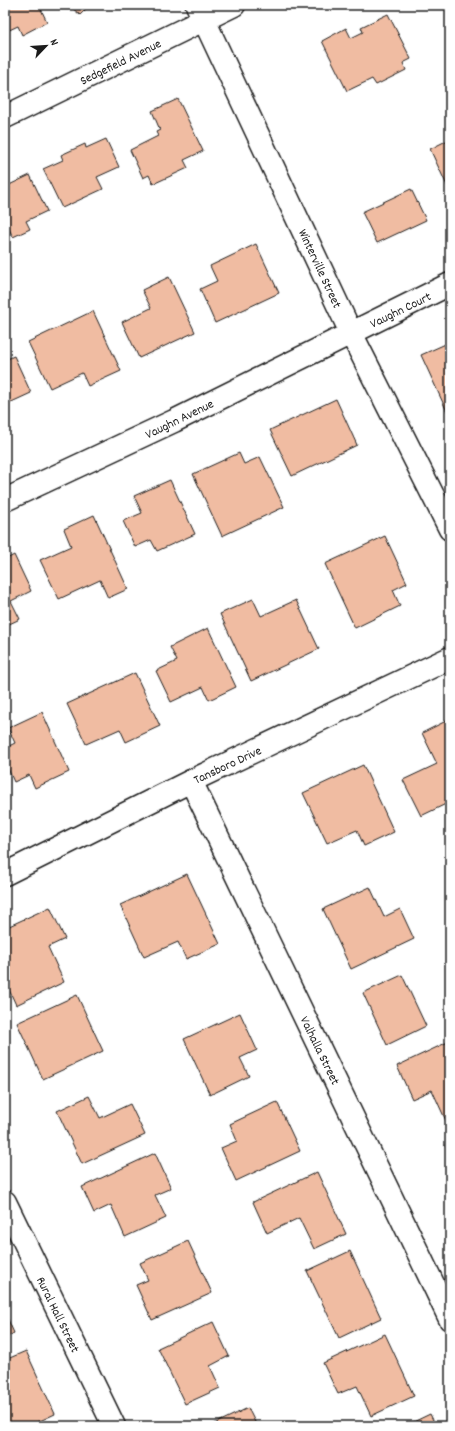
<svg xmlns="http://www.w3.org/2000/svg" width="455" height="1431" font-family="Dekko,sans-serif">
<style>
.building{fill:#f0bca2;stroke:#1c1c1c}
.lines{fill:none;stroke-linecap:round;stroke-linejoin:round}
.street-casing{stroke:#1c1c1c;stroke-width:25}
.street{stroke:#fff;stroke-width:22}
.labels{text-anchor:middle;stroke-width:3.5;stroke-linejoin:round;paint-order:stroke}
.street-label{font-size:13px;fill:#1c1c1c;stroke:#fff}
</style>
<rect width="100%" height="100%" fill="#fff"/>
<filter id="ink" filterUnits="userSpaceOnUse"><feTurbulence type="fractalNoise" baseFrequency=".025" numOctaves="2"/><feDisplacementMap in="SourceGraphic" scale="8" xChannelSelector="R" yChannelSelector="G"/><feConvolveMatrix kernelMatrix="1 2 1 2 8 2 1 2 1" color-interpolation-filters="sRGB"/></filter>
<g filter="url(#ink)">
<path class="building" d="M5,5H39L47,22L22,35L18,26L5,32Z
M69,5H90L80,15Z
M388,14L411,59L403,63L406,70L376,85L372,79L347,91L322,41L346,28L351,38L363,32L361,27Z
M178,99L203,151L184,160L188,168L153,184L149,175L143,178L130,150L158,136L156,132L160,130L152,111Z
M106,139L119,167L97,177L103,189L62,208L43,169L63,160L61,155L85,144L86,148Z
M450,139V192L430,149Z
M30,175L47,211L26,221L30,229L13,237L8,227L5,228V187Z
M411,189L426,220L377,243L362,212Z
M256,244L279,293L215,323L200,289L217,281L210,266Z
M169,277L195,332L139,358L122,322L151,308L142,290Z
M93,311L121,371L88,386L82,373L50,388L28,342Z
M450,342V418L421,355Z
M14,356L31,393L5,405V360Z
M336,399L357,445L292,476L270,430Z
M5,417L9,425L5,427Z
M239,453L244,464L260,457L284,507L222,536L193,474Z
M170,480L195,534L157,551L151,540L135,547L123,521L142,513L134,496Z
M94,515L128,589L108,598L100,580L59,599L40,560L71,546L64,529Z
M385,536L407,583L393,590L400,606L355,628L325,564Z
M14,555L31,591L11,601L20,619L5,626V560Z
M253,599L261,616L296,600L319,649L251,681L220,614Z
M208,628L236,687L209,700L203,687L171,702L156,671L177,661L170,647Z
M135,673L160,726L126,742L120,729L86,744L67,704Z
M42,712L69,772L35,788L29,775L14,782L5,762V748L15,743L8,728Z
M450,719V802L421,816L403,780L437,764L422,733Z
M363,765L394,832L364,846L357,830L327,843L303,793Z
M187,874L220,944L186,959L178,942L144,957L120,905Z
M370,887L384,917L400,909L414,939L351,969L323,909Z
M50,907L65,939L48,947L64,982L16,1005L5,981V928Z
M402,975L426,1026L387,1045L363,993Z
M77,995L103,1051L43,1079L17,1023Z
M240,1013L257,1050L240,1058L249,1076L210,1095L184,1039Z
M450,1041V1122L447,1123L432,1090L412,1099L397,1066Z
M89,1096L100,1118L130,1104L145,1135L82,1164L57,1111Z
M277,1102L300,1151L236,1181L221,1148L237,1141L230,1124Z
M450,1142V1156L445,1145Z
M155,1153L171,1188L155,1195L166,1218L125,1237L111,1205L94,1213L82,1187Z
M317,1172L346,1234L314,1249L299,1218L267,1233L253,1202Z
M188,1241L212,1293L152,1320L136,1285L148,1280L140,1263Z
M350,1251L381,1318L339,1338L307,1271Z
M5,1313L14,1333L5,1338Z
M213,1322L229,1356L210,1366L220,1388L185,1404L158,1348Z
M385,1334L414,1396L371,1416L357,1386L338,1394L323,1363Z
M26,1351L55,1414L29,1426H5V1360Z
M248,1408L257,1426H210Z
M430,1414L436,1426H405Z"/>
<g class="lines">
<g class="street-casing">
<path id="street" d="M197,5L351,333L450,529
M5,117L234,5
M5,500L174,421L450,284
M191,781L450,1319
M5,874L191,781L450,658
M5,1202L114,1426"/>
</g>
<use href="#street" class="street"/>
</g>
</g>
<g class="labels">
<g class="street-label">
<text transform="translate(120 61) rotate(-26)" y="5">Sedgefield Avenue</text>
<text transform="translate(321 268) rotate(65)" y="5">Winterville Street</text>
<text transform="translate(400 309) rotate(-26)" y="5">Vaughn Court</text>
<text transform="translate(179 418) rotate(-26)" y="5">Vaughn Avenue</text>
<text transform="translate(227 764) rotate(-25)" y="5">Tansboro Drive</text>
<text transform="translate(321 1050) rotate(64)" y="5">Valhalla Street</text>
<text transform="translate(59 1314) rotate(64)" y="5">Rural Hall Street</text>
</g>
</g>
<rect width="455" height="1431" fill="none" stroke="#fff" stroke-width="20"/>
<rect x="10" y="10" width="435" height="1411" fill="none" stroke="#1c1c1c" stroke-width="1.5" filter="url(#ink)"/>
<g transform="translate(46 46) rotate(65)" stroke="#ffffff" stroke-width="3" paint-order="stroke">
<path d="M0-3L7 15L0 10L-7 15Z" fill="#1c1c1c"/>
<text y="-6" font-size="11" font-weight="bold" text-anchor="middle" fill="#1c1c1c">N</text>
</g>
</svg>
